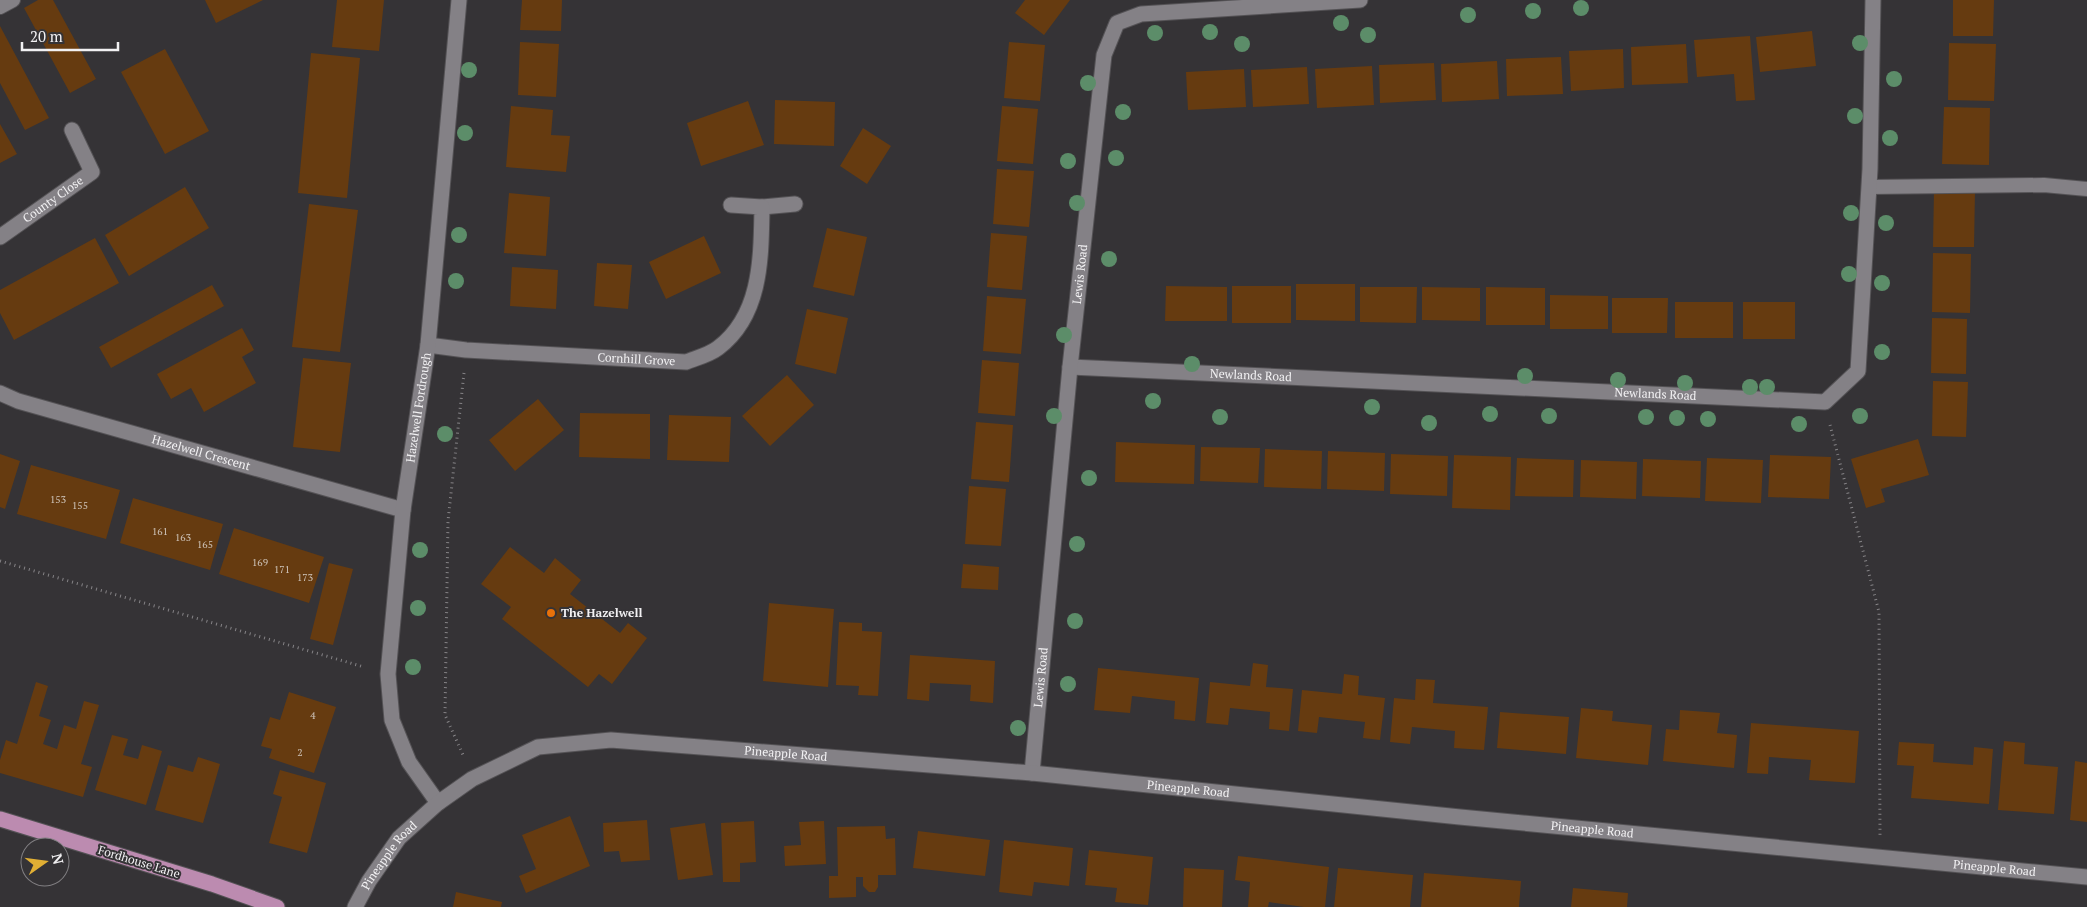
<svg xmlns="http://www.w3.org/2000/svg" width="2087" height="907" font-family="'PT Serif',serif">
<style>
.building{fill:#663b10}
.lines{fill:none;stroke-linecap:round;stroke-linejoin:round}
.lane-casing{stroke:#545255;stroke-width:16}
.street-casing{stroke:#545255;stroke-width:17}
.primary-casing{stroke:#545255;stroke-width:17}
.path{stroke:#868487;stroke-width:3;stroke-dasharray:1 4;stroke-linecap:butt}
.lane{stroke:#848186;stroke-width:14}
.street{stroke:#848186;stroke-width:15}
.primary{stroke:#bc8bb0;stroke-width:15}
.tree{fill:#5c8d69}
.food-dot{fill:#e8710a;stroke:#353336;stroke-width:2}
.labels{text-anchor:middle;stroke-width:4;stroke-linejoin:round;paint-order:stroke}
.number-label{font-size:10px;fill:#cfc4ba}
.street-label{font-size:12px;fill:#f2f1f3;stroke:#353336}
.poi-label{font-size:12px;font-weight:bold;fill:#f2f1f3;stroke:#353336;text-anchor:start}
</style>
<rect width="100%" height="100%" fill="#353336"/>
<path class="building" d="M38,0H53L96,79L70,93L24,8Z
M205,0H263L216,23Z
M337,0H384L379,51L332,47Z
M522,0H562L561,31L520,30Z
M1025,0H1070L1044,35L1015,13Z
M1953,0H1994L1993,36H1953Z
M0,26L49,118L25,130L0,83Z
M1812,31L1816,66L1760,72L1756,37Z
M1750,36L1755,100L1736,101L1734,74L1697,77L1694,40Z
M520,42L559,44L556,97L518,95Z
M1009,42L1045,45L1040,101L1004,98Z
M1949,43L1996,44L1994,101L1948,100Z
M1686,44L1688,83L1632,85L1631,47Z
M165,49L209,131L165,154L121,72Z
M1623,49L1624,88L1571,91L1569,51Z
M311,53L360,58L347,198L298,193Z
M1561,57L1563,94L1507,96L1506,59Z
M1497,61L1499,99L1442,102L1441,64Z
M1434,63L1436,100L1380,103L1379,65Z
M1372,66L1374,105L1317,108L1315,69Z
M1307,67L1309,104L1253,107L1251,70Z
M1244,69L1246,107L1188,110L1186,72Z
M775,100L835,102L834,146L774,144Z
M748,101L764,145L701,166L687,123Z
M511,106L553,110L551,135L570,136L566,172L506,167Z
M1002,106L1038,109L1033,164L997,161Z
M1944,107L1990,108L1989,165L1942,164Z
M0,124L17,154L0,163Z
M863,128L891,146L867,184L840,166Z
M997,169L1034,171L1029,227L993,224Z
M185,187L209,228L129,276L105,235Z
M1934,189L1975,190L1974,247H1933Z
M509,193L550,197L546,256L504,253Z
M309,204L358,210L340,352L292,347Z
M827,228L867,237L854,296L813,287Z
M991,233L1027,236L1022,290L987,287Z
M704,236L721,273L666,299L649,262Z
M95,238L119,283L14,340L0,313V290Z
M1933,253L1971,254L1970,313L1932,312Z
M597,263L632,265L628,309L594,306Z
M512,267L558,270L556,309L510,306Z
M1296,284H1355V321L1296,320Z
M212,285L224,306L111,368L99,347Z
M1166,286L1227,287V321H1165Z
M1232,286H1291V323H1232Z
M1360,287H1417L1416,323L1360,322Z
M1422,287L1480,288V321L1422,320Z
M1486,287L1545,288V325H1486Z
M1550,295L1608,296V329H1550Z
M987,296L1026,299L1021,354L983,351Z
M1612,298H1668L1667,333H1612Z
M1675,302H1733V338H1675Z
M1743,302H1795V339H1743Z
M807,309L848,318L836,374L795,364Z
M1932,318L1967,319L1966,374L1931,373Z
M242,328L254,350L242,357L256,383L204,412L191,388L171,399L157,374Z
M303,358L351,363L340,452L293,447Z
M982,360L1019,363L1015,416L978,413Z
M787,375L814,405L770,446L742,416Z
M1933,381L1968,382L1966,437L1932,436Z
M538,399L564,430L515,471L489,440Z
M580,413L650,414V459L579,457Z
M669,415L731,417L729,462L667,460Z
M976,422L1013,425L1009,482L971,479Z
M1918,439L1929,475L1881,489L1885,502L1866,508L1851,459Z
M1116,442L1195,445L1194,484L1115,482Z
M1201,447L1260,448L1258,483L1200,481Z
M1265,449L1322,451L1321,489L1264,487Z
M1328,451L1385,453L1384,491L1327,489Z
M0,454L20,461L5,509L0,507Z
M1391,454L1448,456L1447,496L1390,494Z
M1454,455L1511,457L1510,510L1452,508Z
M1770,455L1831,457L1829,499L1768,497Z
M1517,458L1574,460L1573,497L1515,496Z
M1707,458L1763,460L1761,503L1705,501Z
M1643,459L1701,461L1700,498L1642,496Z
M1581,460L1637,462L1636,499L1580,497Z
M31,465L120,490L106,539L17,514Z
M969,486L1006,489L1001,546L965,544Z
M133,498L223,524L210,570L120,543Z
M234,528L324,557L309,603L219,574Z
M510,547L544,573L555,558L581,580L570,594L620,633L628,623L647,638L612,684L599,674L588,687L502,619L511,607L481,584Z
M329,563L353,569L333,645L310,639Z
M963,564L999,567L998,590L961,588Z
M769,603L834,609L828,687L763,681Z
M839,622L862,623V631L882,632L878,696L858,695L859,686L836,685Z
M910,655L995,661L993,703L970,701L971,685L930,683L929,701L907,699Z
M1253,663L1268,665L1266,687L1293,689L1289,731L1269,729L1270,712L1230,708L1228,725L1206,723L1210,682L1250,686Z
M1098,668L1199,678L1195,721L1174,719L1175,701L1132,696L1130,713L1094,710Z
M1344,674L1359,676L1358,695L1385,698L1380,740L1363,738L1365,722L1319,717L1317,733L1298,731L1302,690L1342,694Z
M1416,679L1435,680L1433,703L1488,707L1484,750L1454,748L1455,731L1412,727L1410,744L1390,742L1394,698L1415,700Z
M36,682L48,686L39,716L51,720L43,744L57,749L64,725L76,729L84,701L99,705L81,764L92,767L83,797L0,773V760L6,740L17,744Z
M289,692L336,707L314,773L269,758L272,749L261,746L270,717L280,720Z
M1581,708L1613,711L1612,721L1652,725L1648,765L1576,758Z
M1680,710L1720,713L1717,733L1737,735L1734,768L1663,761L1666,729L1679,730Z
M1500,712L1569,717L1566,754L1497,748Z
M1751,723L1859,731L1855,783L1809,780L1811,760L1769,757L1768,774L1747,773Z
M112,735L128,739L123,755L138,759L142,745L162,751L146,805L95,790Z
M2004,741L2025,743L2024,764L2058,767L2054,814L1998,810Z
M1899,742L1934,744L1933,762L1973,765L1974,747L1993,749L1989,804L1911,798L1914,766L1897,765Z
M198,757L220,764L203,823L155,810L168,765L193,772Z
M2075,761L2087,763V822L2070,820Z
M280,770L326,783L307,853L269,843L282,797L273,794Z
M570,816L590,866L526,893L519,876L536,869L522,835Z
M647,820L650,860L621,862L619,851L604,852L603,823Z
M754,821L756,862L740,863V882H723L721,823Z
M824,821L826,864L785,866L784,846L801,845L799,822Z
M705,823L713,875L678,880L670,828Z
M885,826L886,839L895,838L896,875H878V887L875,892H869L863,886V877H856V897L829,898V876H838L837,827Z
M918,831L990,840L985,876L913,868Z
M1004,840L1073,848L1069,886L1034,882L1032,896L999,892Z
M1089,850L1153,857L1148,905L1115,902L1117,888L1085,885Z
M1238,856L1329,867L1325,907H1304L1269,902L1268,907H1248L1250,882L1235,880Z
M1184,868L1224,870L1222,907H1183Z
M1338,868L1413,875L1410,907H1334Z
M1424,873L1521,881L1519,907H1421Z
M1573,888L1628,893L1627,907H1571Z
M456,892L502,902L501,907H453Z"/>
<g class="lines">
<g class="lane-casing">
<path id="lane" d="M0,7L13,0
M1869,187L2044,185L2087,189"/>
</g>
<g class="street-casing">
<g id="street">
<path d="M762,207L795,204"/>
<path id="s1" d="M0,237L92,172L72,130"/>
<path id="s2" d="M428,345L466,350L686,362C696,358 709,355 718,348C762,315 761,257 762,207L731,205"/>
<path id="s3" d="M1070,367L1825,402L1858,371L1870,169L1873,0"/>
<path id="s4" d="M0,393L18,401L403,510"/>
<path id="s5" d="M1032,773L1070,367L1104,55L1117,23L1141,14L1360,0"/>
<path id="s6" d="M438,803L409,762L392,720L388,674L403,510L428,345L459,0"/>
<path id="s7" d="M355,907L369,881L399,838L438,803L472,779L538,747L611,740L1032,773L1460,817L2087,877"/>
</g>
</g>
<g class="primary-casing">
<path id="primary" d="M0,819L212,884L277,907"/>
</g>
<path class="path" d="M464,373L448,521L445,715L464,757
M1830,425L1879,612L1880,835
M0,561L364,667"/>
<use href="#lane" class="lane"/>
<use href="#street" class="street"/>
<use href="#primary" class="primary"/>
</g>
<g class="tree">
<circle cx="1581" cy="8" r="8"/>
<circle cx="1533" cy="11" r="8"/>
<circle cx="1468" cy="15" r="8"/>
<circle cx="1341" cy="23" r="8"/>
<circle cx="1210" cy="32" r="8"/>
<circle cx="1155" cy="33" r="8"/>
<circle cx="1368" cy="35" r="8"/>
<circle cx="1860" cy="43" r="8"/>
<circle cx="1242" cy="44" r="8"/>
<circle cx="469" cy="70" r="8"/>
<circle cx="1894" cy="79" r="8"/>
<circle cx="1088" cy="83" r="8"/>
<circle cx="1123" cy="112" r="8"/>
<circle cx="1855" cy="116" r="8"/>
<circle cx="465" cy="133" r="8"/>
<circle cx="1890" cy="138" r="8"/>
<circle cx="1116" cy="158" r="8"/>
<circle cx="1068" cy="161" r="8"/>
<circle cx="1077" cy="203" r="8"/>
<circle cx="1851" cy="213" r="8"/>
<circle cx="1886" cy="223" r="8"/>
<circle cx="459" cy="235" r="8"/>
<circle cx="1109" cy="259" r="8"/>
<circle cx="1849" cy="274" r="8"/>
<circle cx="456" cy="281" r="8"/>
<circle cx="1882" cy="283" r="8"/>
<circle cx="1064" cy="335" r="8"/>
<circle cx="1882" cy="352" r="8"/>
<circle cx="1192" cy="364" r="8"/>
<circle cx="1525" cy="376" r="8"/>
<circle cx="1618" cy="380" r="8"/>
<circle cx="1685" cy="383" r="8"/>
<circle cx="1750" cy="387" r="8"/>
<circle cx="1767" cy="387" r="8"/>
<circle cx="1153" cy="401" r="8"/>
<circle cx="1372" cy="407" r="8"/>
<circle cx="1490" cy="414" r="8"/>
<circle cx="1054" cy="416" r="8"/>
<circle cx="1549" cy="416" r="8"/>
<circle cx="1860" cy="416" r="8"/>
<circle cx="1220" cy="417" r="8"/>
<circle cx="1646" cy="417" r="8"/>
<circle cx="1677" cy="418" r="8"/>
<circle cx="1708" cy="419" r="8"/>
<circle cx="1429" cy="423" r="8"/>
<circle cx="1799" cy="424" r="8"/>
<circle cx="445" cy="434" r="8"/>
<circle cx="1089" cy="478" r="8"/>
<circle cx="1077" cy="544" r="8"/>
<circle cx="420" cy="550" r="8"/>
<circle cx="418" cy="608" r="8"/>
<circle cx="1075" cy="621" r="8"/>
<circle cx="413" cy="667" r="8"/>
<circle cx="1068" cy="684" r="8"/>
<circle cx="1018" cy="728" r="8"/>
</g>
<circle class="food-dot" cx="551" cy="613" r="5"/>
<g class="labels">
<g class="number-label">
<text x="58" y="503">153</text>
<text x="80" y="509">155</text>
<text x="160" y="535">161</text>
<text x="183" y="541">163</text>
<text x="205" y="548">165</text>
<text x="260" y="566">169</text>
<text x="282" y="573">171</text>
<text x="305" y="581">173</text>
<text x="313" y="719">4</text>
<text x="300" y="756">2</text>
</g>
<g class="street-label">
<text dy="4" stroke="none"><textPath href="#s1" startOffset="65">County Close</textPath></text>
<text dy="4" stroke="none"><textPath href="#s5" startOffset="501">Lewis Road</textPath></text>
<text dy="4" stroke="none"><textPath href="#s2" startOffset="209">Cornhill Grove</textPath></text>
<text dy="4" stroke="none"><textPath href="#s3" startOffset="181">Newlands Road</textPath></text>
<text dy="4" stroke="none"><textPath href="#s3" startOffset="586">Newlands Road</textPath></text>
<text dy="4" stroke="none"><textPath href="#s6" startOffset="410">Hazelwell Fordrough</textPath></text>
<text dy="4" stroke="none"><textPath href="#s4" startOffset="210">Hazelwell Crescent</textPath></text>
<text dy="4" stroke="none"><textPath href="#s5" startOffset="96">Lewis Road</textPath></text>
<text dy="4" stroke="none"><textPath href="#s7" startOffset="498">Pineapple Road</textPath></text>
<text dy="4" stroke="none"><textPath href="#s7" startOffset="902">Pineapple Road</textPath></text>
<text dy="4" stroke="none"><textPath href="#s7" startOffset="1308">Pineapple Road</textPath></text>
<text dy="4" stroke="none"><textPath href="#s7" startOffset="62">Pineapple Road</textPath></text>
<text transform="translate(139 862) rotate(17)" y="4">Fordhouse Lane</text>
<text dy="4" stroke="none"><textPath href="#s7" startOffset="1712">Pineapple Road</textPath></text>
</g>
<g class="poi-label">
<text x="561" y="617">The Hazelwell</text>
</g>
</g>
<g transform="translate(45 862) rotate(76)"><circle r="24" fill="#353336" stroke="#817f82"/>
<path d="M0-4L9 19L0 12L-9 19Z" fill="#e1af34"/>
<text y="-8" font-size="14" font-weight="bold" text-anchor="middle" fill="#f2f1f3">N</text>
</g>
<path d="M22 42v8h96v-8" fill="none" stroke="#f2f1f3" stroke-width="2.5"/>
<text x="30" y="42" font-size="15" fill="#f2f1f3" stroke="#353336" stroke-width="4" paint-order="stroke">20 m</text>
</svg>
